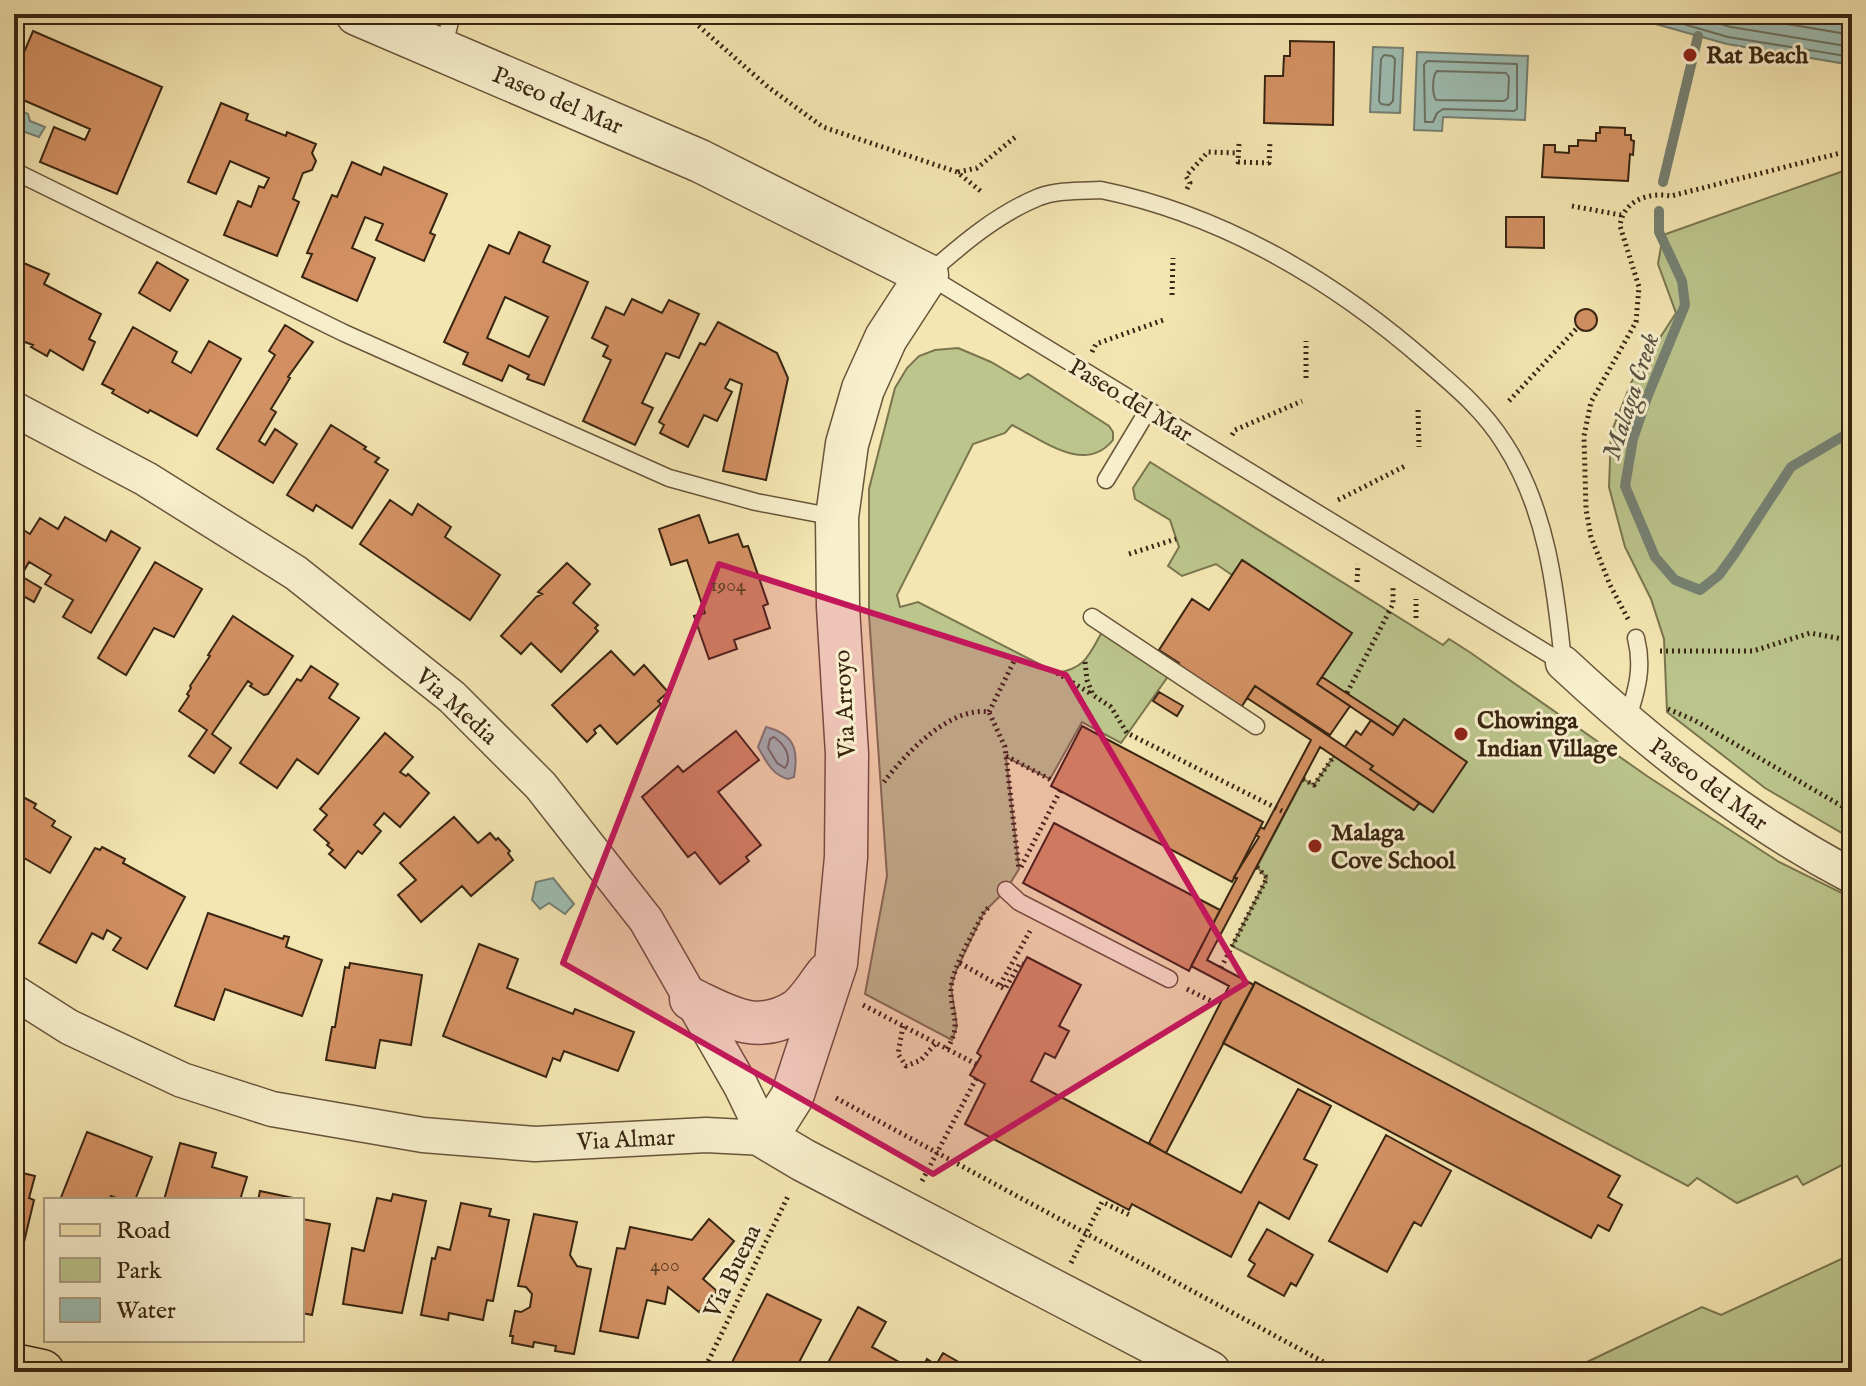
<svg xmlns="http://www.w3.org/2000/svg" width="1866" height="1386" font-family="'IM FELL English',serif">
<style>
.green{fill:#bbc58c;stroke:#7a754f;stroke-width:2}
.water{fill:#9ebeb4;stroke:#768173;stroke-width:2}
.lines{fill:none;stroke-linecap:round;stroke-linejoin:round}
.shore{stroke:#6c7263;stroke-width:2}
.stream{stroke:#768173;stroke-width:10}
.building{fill:#d39163;stroke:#392512;stroke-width:2;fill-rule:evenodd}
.service-casing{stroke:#68553a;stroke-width:19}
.minor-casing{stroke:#68553a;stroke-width:37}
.tertiary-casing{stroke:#68553a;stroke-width:45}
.primary-casing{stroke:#392512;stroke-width:47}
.path{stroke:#392512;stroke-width:5;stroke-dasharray:2 4;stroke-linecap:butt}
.service{stroke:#f8efcd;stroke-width:16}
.minor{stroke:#f8efcd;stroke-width:34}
.tertiary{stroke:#f8efcd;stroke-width:42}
.primary{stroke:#f4e6b2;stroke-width:44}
.marked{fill:#c2185b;fill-opacity:0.2;stroke:#c2185b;stroke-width:6;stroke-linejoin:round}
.poi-dot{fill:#8f2418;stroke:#f8efcd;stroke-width:3}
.labels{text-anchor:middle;stroke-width:6;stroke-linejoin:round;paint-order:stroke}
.number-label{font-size:20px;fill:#604026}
.poi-label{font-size:24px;font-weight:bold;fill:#392512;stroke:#f8efcd;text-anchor:start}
.street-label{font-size:24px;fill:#392512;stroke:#f8efcd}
.water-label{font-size:26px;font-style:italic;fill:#575343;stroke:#f8efcd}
</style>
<rect width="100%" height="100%" fill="#f4e6b2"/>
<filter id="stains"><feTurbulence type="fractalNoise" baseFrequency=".0025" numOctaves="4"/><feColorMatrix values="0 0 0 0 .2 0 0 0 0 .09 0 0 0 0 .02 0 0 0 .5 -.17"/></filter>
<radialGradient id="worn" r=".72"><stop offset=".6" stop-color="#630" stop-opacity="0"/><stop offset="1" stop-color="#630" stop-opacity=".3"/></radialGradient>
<path class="green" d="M1852,168V839L1765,788L1667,712L1664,639L1651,599L1625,547L1609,487L1611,433L1632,381L1676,313L1658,264L1663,235Z
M958,348L991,362L1020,379L1028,374L1109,426L1113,432V440C1085,475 1043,440 1012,425L1005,433L973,444L897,595L900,607L918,602L1057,673C1086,668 1089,655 1102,632L1169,675L1121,743L1082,722L1050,779L1006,757L1019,869L1006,890L984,912L956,971L951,987L957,1026L952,1040L865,994L887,876L869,615V489L895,388L907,368L919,356L935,350Z
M1150,462L1443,645L1449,639L1471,653L1647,776L1779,862L1852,898V1160L1803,1185L1797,1176L1737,1203L1697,1178L1688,1186L1232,946L1267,878L1257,867L1303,779L1314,785L1334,756L1413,810L1419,803L1433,812L1466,762L1404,719L1398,727L1322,677L1351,633L1243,560L1232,575L1216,564L1182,576L1168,566L1179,547L1170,520L1135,499L1133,488Z
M1852,1254V1372H1566L1702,1307L1721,1315Z"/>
<path class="water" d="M1620,14H1852V65L1727,44Z
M1373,47L1403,48L1400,113L1370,112Z
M1417,52L1528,56L1525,120L1443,117L1442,131L1414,130Z
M14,108L28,114L30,121L45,127L39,137L25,132L20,135L14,133Z
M766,727C794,734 799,749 794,777L788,779C772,775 766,761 758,747Z
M553,878L574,904L565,914L549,903L540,909L532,900L536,882Z"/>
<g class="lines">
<path class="shore" d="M1649,14L1728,37L1852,57
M1685,14L1731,27L1852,47
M1729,14L1852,35
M1384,55L1392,56L1395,59L1393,101L1389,105L1381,104L1379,101L1381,59Z
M1427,61L1517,64V109L1514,111L1443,109L1437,113L1433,122H1425L1424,65Z
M1437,71L1506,73L1509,77L1508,98L1504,101L1436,100C1432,94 1432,76 1437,71Z
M774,737C784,744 793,757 785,768L777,763L768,748L770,739Z"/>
<path class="stream" d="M1663,182L1698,36
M1659,211V232L1682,281L1685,305L1648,395L1633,439L1625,486L1655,557L1675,580L1700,590L1719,575L1735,553L1791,467L1845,435H1852"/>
</g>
<path class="building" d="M33,31L162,87L117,194L40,162L54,127L85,140L90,129L14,96V76Z
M1290,41L1334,42L1333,125L1264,123L1265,76H1283L1284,56H1290Z
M221,103L248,114L246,120L286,136L287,132L316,144L312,153L316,161L312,170L303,173L293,199L299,202L277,256L224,235L238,201L251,207L259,186L264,188L269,178L230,161L216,194L188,182Z
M1600,127L1625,128V135H1631V140L1634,141L1633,155L1630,154L1628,181L1542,177L1544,145H1555V152L1569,153V146H1578V140L1596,141V133H1600Z
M352,162L381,175L384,167L447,194L430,233L435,235L424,261L376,240L383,224L365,217L352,248L375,258L357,301L302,277L312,254L307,253L332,195L337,197Z
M1506,217H1544V248L1506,247Z
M519,232L550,246L543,262L588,282L544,385L527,379L529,375L509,365L502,381L463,364L468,353L444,342L489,245L509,254ZM505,297L548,317L529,357L487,338Z
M19,261L49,274L44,284L101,314L89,339L95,342L83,370L50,350L47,356L31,347L33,345L14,338V272Z
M157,262L188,280L170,311L139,293Z
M632,299L662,313L669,300L699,314L679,358L666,353L642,403L653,408L635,445L583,421L611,360L603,356L608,346L592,338L606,307L624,315Z
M1575 320a11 11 0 1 1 22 0a11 11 0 1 1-22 0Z
M718,322L777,353L788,378L766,480L723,471L742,384L730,379L725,388L732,392L717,421L704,415L688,447L660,433L664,425L659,422L700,343L705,345Z
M285,325L313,342L288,377L290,378L271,409L276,412L259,441L265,445L275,429L297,444L273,483L217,449L275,355L269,351Z
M133,327L177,352L172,362L191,373L209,341L241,359L197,436L150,410L148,413L112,393L114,390L102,384Z
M331,425L366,447L364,449L379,458L375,462L388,470L352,528L316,505L313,511L287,495Z
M390,500L412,515L418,504L451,527L445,537L500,575L470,620L360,544Z
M699,515L709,543L738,534L743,547L748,546L768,604L763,606L770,628L734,640L737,649L709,659L694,616L705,613L687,560L671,565L659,529Z
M65,517L106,541L111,531L140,548L91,633L63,617L73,600L45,584L51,575L29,562L21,576L41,588L34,602L14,591V538L20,528L30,534L40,518L58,529Z
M1242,560L1352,633L1317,684L1350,706L1330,735L1255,686L1240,709L1176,667L1179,663L1159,650L1192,599L1209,610Z
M155,562L202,589L174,637L154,628L126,675L98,658Z
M567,563L590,584L573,603L598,625L595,628L598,631L561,672L531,643L521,654L501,636L536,597L542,594L538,592Z
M233,616L293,656L268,694L264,695L250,686L252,684L248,681L212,734L231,748L214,773L189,756L207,730L179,711L189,696L187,694L191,688L190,686L210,656L208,655Z
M611,651L634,675L644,665L668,692L658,701L661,704L617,744L600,725L594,730L596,733L587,742L552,705Z
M311,666L338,684L329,698L359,718L318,774L297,759L277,788L240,763L297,679L301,681Z
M1322,677L1398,727L1393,735L1317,684Z
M1255,686L1373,766L1370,769L1419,803L1414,810L1320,747L1207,960L1254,985L1166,1153L1149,1143L1229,986L1191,966L1237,878L1234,877L1259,837L1256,835L1261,827L1264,829L1311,740L1247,698Z
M1159,692L1183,706L1177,716L1153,701Z
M1404,719L1467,762L1433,812L1370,769L1373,766L1345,747L1356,731L1361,735L1371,720L1393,735Z
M1082,726L1263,822L1232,882L1051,786Z
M736,731L759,760L718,792L761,845L746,857L749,861L720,884L695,852L688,857L642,797L678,766L683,772Z
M385,733L413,757L400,772L406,776L408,774L429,793L400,827L384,813L374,825L381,831L362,854L358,851L345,868L329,854L333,850L327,845L329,843L314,830L327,815L320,809Z
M23,797L36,804L34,808L55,821L52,826L71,837L50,873L24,858L14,874V812Z
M454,817L478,843L490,833L496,840L498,838L510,851L508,853L513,860L471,896L462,886L421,922L398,895L416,880L400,863Z
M1054,823L1220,910L1189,971L1023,883Z
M102,847L125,859L123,863L185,897L147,969L113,950L121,938L107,930L103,939L92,933L76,963L39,943L95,848L100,850Z
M208,913L283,939L284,936L289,937L286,947L322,960L302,1016L225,989L214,1020L175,1006Z
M479,944L518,959L507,988L573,1014L575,1009L634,1032L618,1071L564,1051L560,1061L553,1058L546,1077L443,1036Z
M1027,957L1081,985L1059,1026L1069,1031L1055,1058L1045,1053L1031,1081L1241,1193L1298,1089L1331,1106L1304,1159L1317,1165L1289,1219L1259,1202L1231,1257L1132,1204L1129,1210L965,1124L985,1084L970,1075L981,1056L977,1053Z
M350,963L422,975L411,1045L380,1040L375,1068L326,1060L332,1027H335L345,967L349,968Z
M1255,982L1620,1176L1608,1197L1622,1205L1609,1231L1598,1225L1591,1238L1223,1043Z
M87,1132L152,1157L135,1200H122L111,1196L109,1200H60Z
M1386,1135L1451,1171L1421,1226L1414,1222L1387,1272L1329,1241Z
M180,1143L216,1153L212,1167L247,1177L240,1200H164Z
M14,1171L35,1176L29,1198L34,1200L19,1263L14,1262Z
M260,1191L303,1200L302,1205V1200H258Z
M393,1194L426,1201L402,1313L343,1304L352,1248L364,1251L377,1198L391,1201Z
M461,1203L491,1209L489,1216L509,1220L493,1301L487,1300L483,1320L449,1313L448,1320L421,1315L432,1258L435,1259L438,1247L450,1250Z
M534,1214L577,1222L570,1255L577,1266L591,1269L574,1354L555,1351L556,1346L534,1342L533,1347L512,1343L513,1336H510L515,1311L521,1312L530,1307L532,1294L526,1287L518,1286Z
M302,1219L330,1224L312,1315L302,1313Z
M709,1219L734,1241L703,1279L717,1291L699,1312L668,1287L665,1304L647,1300L638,1338L600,1331L617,1248L625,1249L630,1227L692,1240Z
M1267,1229L1313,1255L1296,1286L1291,1283L1284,1296L1248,1276L1255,1264L1249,1260Z
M767,1294L821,1320L794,1372H727Z
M858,1307L886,1322L872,1347L901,1363L895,1372H823Z
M943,1353L976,1372H920L927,1359L936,1365Z"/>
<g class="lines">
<g class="service-casing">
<path id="service" d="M443,49L452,14
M14,171L344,333L669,478L756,502L835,517
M1101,190C1224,215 1336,282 1429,364C1457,388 1484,411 1504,443C1546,507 1556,588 1563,663L927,275C961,245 997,214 1039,197C1058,190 1081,191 1101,190Z
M1106,480L1148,410
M1092,617L1256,726
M1627,721C1636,692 1644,669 1636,638
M1006,890L1019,902L1169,979"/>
</g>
<g class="minor-casing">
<path id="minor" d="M14,409L146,479L296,573L452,697L541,786L646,920L741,1086L766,1138L706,1135L535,1144L423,1135L272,1109L182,1080L69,1027L14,992
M1563,663C1651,745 1745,820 1852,876"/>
</g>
<g class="tertiary-casing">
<path id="tertiary" d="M357,14L700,161L927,275L886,338L863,389L847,444L837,517L838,607L847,754L846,857L836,963L792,1097L766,1138L803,1160L1209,1372
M691,999C727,1016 757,1036 796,1011C808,1003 818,985 828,973"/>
</g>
<g class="primary-casing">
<path id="primary" d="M14,1366L42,1372"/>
</g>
<path class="path" d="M685,14L768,87L823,127L957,172L983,193
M1239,144L1238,162L1269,163L1270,141
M958,172L977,168L1018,135
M1187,189L1190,183L1186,176L1208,152L1238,153
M1572,206L1621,215
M1172,295L1173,258
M1092,352L1096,344L1166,319
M1306,378V341
M1509,401L1578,327
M1418,410L1419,447
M1232,435L1235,430L1302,401
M1338,500L1405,466
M1129,554L1176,539
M1357,582L1358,564
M1416,618V599
M1628,619L1610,585L1591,537L1586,509L1584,436L1591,402L1636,322L1639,287L1620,226C1623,200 1649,192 1671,196L1852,150
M1660,651H1753L1810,633L1842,639L1852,643
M1085,662L1087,680L1093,695L1111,707L1127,733L1282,811
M1057,673L1093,695
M1347,693L1393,604V586
M1668,709L1694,720L1852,812
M989,712L1018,653
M1006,756L1053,781
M1303,779L1314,785L1334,756
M884,782C905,754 950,706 989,712L1005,747L1019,870
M1021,867L1060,791
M960,963L1005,989L1020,963L1023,964
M1221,968L1267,878L1257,867
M1000,985L1030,931
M1187,989L1219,1005
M863,1005L976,1064
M903,1026L898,1054L906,1066L921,1060L936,1043
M947,1049C963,1023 950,1014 951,988C953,966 974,932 984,912L990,906
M836,1098L1342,1372
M922,1181L976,1079
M1071,1263L1102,1202L1132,1216
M703,1372L789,1194"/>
<use href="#service" class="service"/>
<use href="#minor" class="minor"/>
<use href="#tertiary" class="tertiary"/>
<use href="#primary" class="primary"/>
</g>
<path class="marked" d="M719,564L1066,675L1246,983L933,1174L563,963Z"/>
<g class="poi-dot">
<circle cx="1690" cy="55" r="8"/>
<circle cx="1461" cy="734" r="8"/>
<circle cx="1315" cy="846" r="8"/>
</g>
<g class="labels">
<g class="number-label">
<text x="728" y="591">1904</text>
<text x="665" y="1271">400</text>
</g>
<g class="poi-label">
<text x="1706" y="63">Rat Beach</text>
<text x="1477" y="728">Chowinga<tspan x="1477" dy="28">Indian Village</tspan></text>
<text x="1331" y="840">Malaga<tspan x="1331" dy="28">Cove School</tspan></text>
</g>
<g class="street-label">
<text transform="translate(558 100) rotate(23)" y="8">Paseo del Mar</text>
<text transform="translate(1131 400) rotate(31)" y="8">Paseo del Mar</text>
<text transform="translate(844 704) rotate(-93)" y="8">Via Arroyo</text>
<text transform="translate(457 706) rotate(42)" y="8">Via Media</text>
<text transform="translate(1709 784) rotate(36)" y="8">Paseo del Mar</text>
<text transform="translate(626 1139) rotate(-3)" y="8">Via Almar</text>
<text transform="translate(732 1271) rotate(-64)" y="8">Via Buena</text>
</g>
<g class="water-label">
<text transform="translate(1630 396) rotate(-72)" y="9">Malaga Creek</text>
</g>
</g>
<rect width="1866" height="1386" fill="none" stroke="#f4e6b2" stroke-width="48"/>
<rect x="16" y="16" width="1834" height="1354" fill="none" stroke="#392512" stroke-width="4"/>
<rect x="24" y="24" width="1818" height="1338" fill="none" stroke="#392512" stroke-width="2"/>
<rect x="44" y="1198" width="260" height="144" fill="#f8efcd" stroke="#ac9e82" stroke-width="2"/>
<rect x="60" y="1224" width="40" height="12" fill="#f4e6b2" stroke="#ac9e82" stroke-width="2"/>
<text x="116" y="1238" font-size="24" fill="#392512">Road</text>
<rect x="60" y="1258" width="40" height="24" fill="#bbc58c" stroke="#ac9e82" stroke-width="2"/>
<text x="116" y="1278" font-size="24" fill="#392512">Park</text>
<rect x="60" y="1298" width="40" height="24" fill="#9ebeb4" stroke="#ac9e82" stroke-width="2"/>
<text x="116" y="1318" font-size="24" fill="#392512">Water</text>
<rect width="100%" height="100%" filter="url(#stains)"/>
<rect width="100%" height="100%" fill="url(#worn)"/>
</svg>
